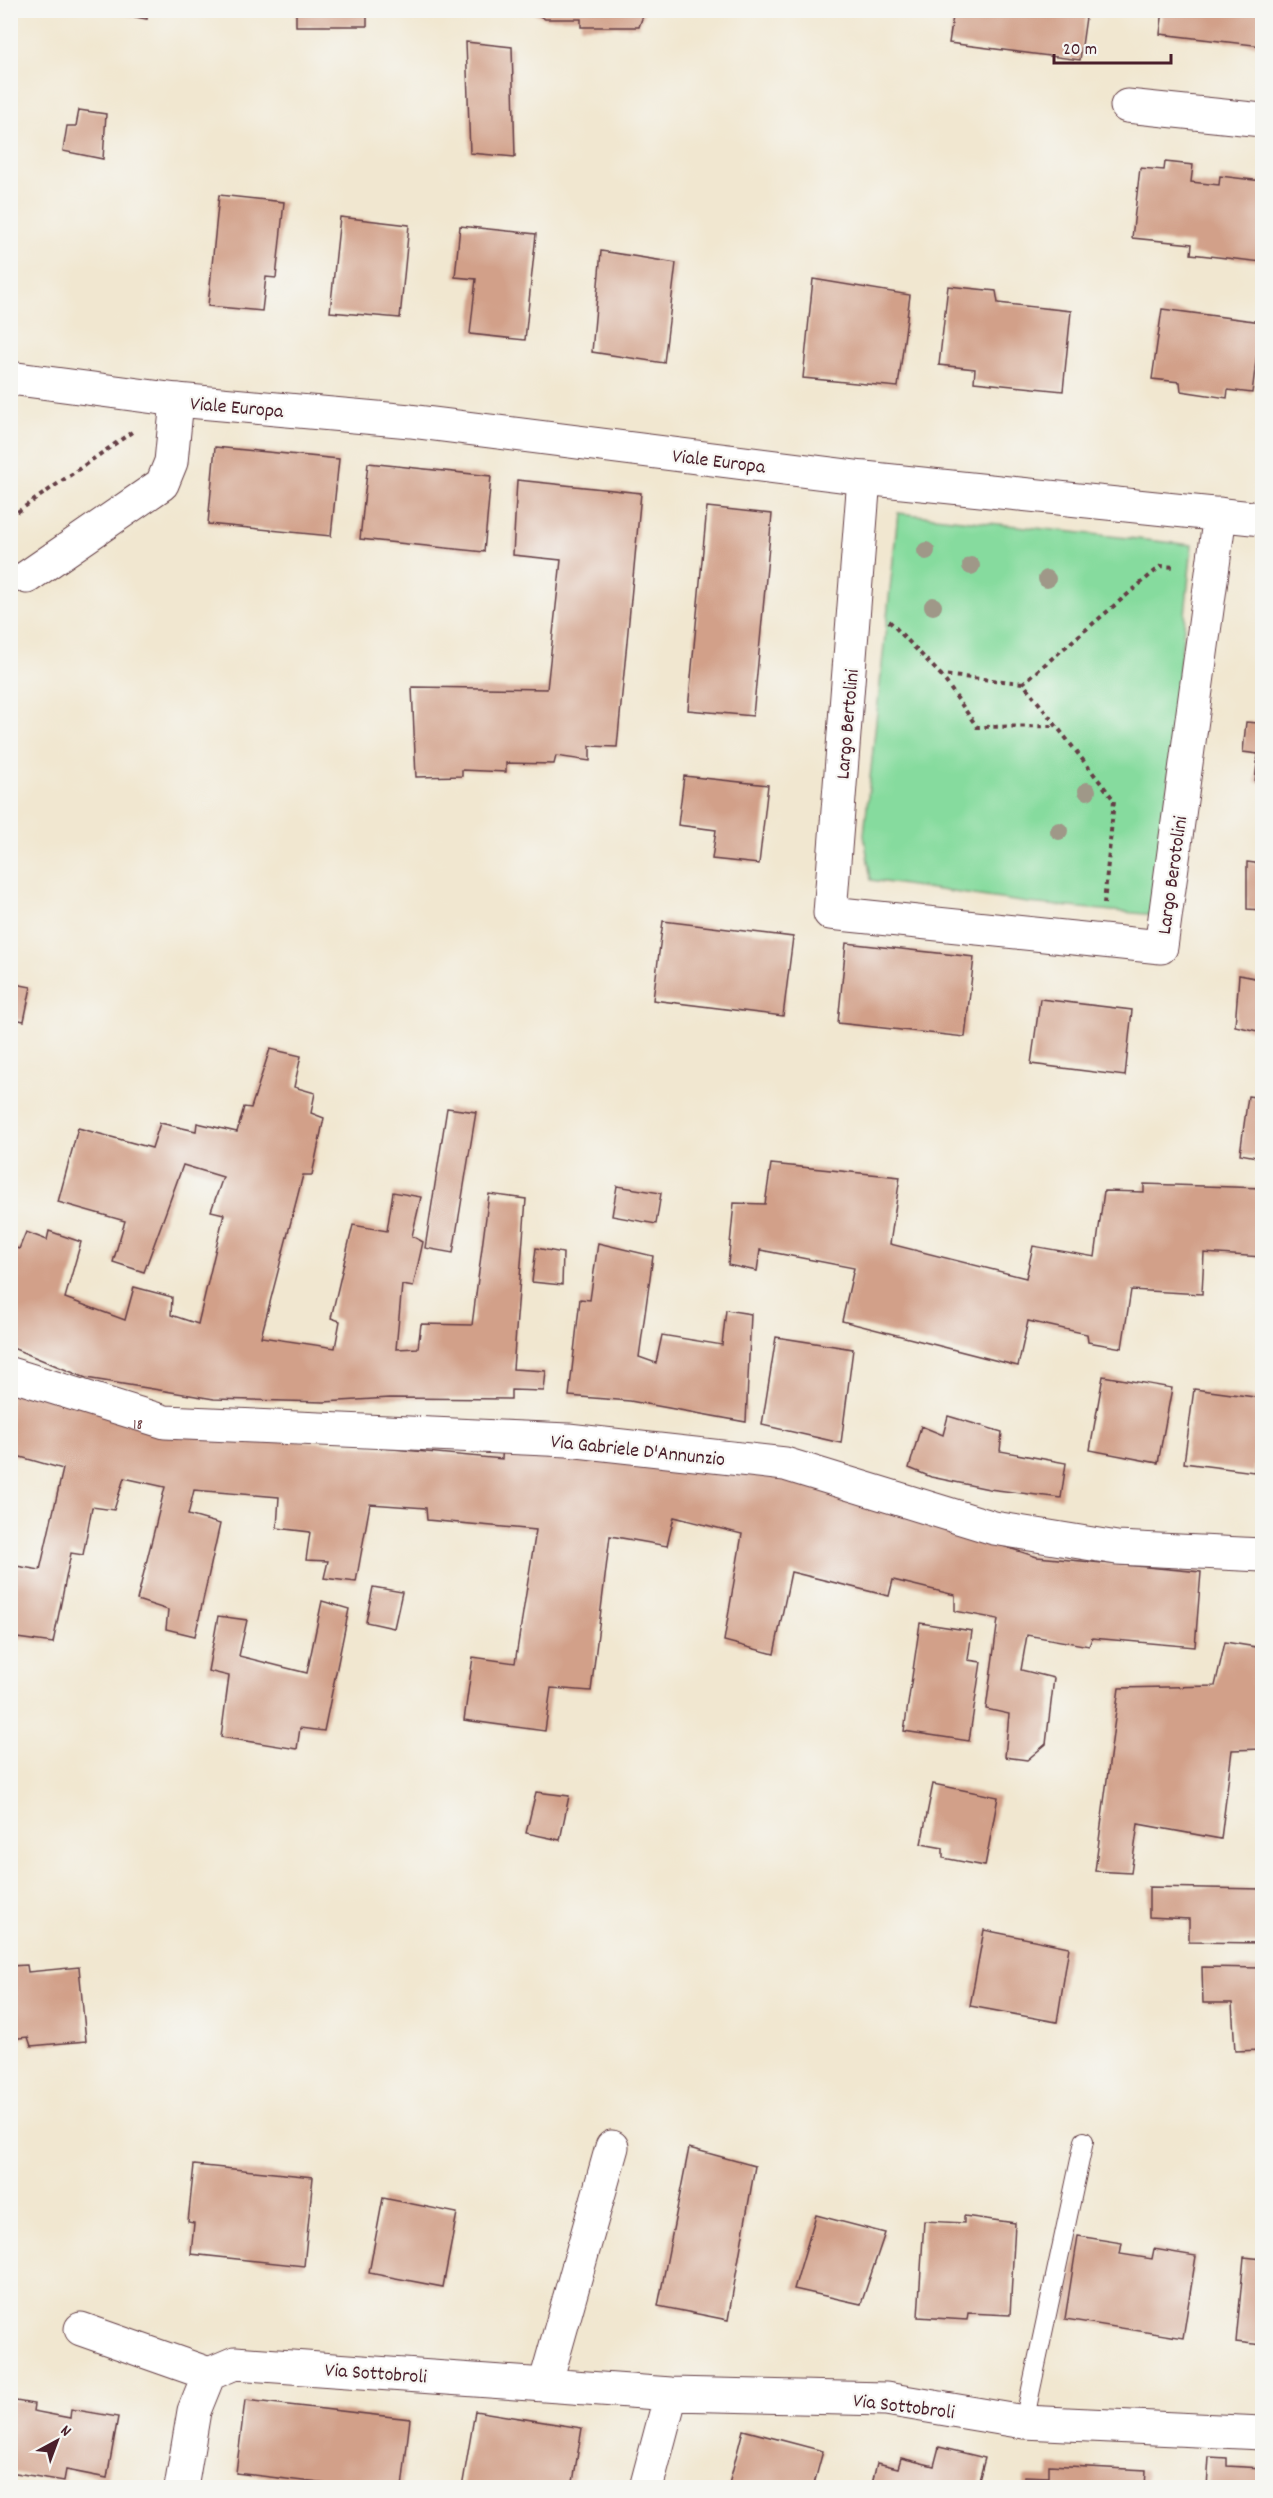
<svg xmlns="http://www.w3.org/2000/svg" width="1273" height="2498" font-family="Dekko,sans-serif">
<style>
.green{fill:#86db9e;stroke:#687d64;stroke-width:1.5}
.building{fill:#d2a089}
.lines{fill:none;stroke-linecap:round;stroke-linejoin:round}
.service-casing{stroke:#633d44;stroke-width:20}
.minor-casing{stroke:#633d44;stroke-width:35}
.secondary-casing{stroke:#633d44;stroke-width:35}
.path{stroke:#633d44;stroke-width:4;stroke-dasharray:4.5 4.5;stroke-linecap:butt}
.service{stroke:#fff;stroke-width:18}
.minor{stroke:#fff;stroke-width:33}
.secondary{stroke:#fff;stroke-width:33}
.tree{fill:#9f9888}
.labels{text-anchor:middle;stroke-width:4.5;stroke-linejoin:round;paint-order:stroke}
.number-label{font-size:16px;fill:#6c3f42}
.street-label{font-size:20px;fill:#4a1f2b;stroke:#f6f6f2}
</style>
<rect width="100%" height="100%" fill="#f6f6f2"/>
<filter id="ink" filterUnits="userSpaceOnUse"><feTurbulence type="fractalNoise" baseFrequency=".0167" numOctaves="2"/><feDisplacementMap in="SourceGraphic" scale="12" xChannelSelector="R" yChannelSelector="G"/><feConvolveMatrix kernelMatrix="1 2 1 2 8 2 1 2 1" color-interpolation-filters="sRGB"/></filter>
<filter id="wash" filterUnits="userSpaceOnUse"><feTurbulence type="fractalNoise" baseFrequency=".008" numOctaves="4" result="noise"/><feDisplacementMap in="SourceGraphic" scale="24" xChannelSelector="R" yChannelSelector="G"/><feGaussianBlur stdDeviation="1.35" result="paint"/><feColorMatrix in="noise" values="0 0 0 0 0 0 0 0 0 0 0 0 0 0 0 0 0 1.4 0 .05"/><feComposite in="paint" operator="in"/></filter>
<g filter="url(#wash)">
<rect width="100%" height="100%" fill="#f1e7d0"/>
<path class="green" d="M898,513L1192,545L1155,915L1028,903L871,880L864,835Z"/>
<g id="blocks">
<path class="building" d="M99,10H148L147,19Z
M296,10H367V26H296Z
M529,10H645L639,27H581V19H545Z
M954,10H1087L1080,60L949,43Z
M1163,10H1262V46L1160,34Z
M466,42L512,47L515,157L470,153Z
M79,110L106,114L103,159L63,151L67,126H76Z
M1165,162L1193,165L1191,182L1219,185L1220,176L1262,181V262L1191,254L1192,244L1132,238L1140,168L1164,170Z
M219,195L284,202L276,278L266,277L262,311L208,306Z
M340,217L409,225L400,318L330,312Z
M460,226L536,234L525,340L470,334L476,279L455,277Z
M601,251L676,263L664,363L592,352Z
M813,279L910,295L898,387L803,378Z
M948,286L996,291L998,303L1071,311L1063,391L974,382L975,369L939,365Z
M1162,309L1261,322L1252,393L1228,390L1227,398L1181,391L1180,382L1152,379Z
M215,447L339,459L331,536L208,524Z
M368,463L491,476L484,552L360,539Z
M517,480L641,493L617,747L590,746V761L556,756L554,764L506,763V772L462,770V776L416,777L412,687L547,689L561,560L513,555Z
M707,507L772,514L753,716L688,710Z
M1261,612H1262V642L1257,641Z
M1261,694H1262V783L1255,782L1258,754L1243,752L1246,722L1258,723Z
M684,776L768,785L759,864L712,859L716,830L678,825Z
M1247,862L1262,864V910L1247,909Z
M663,921L793,937L783,1016L653,1000Z
M846,943L974,957L965,1037L838,1023Z
M1261,967L1262,1032L1235,1026L1239,975L1260,979Z
M10,983L31,987L24,1021L10,1018Z
M1040,999L1132,1010L1125,1076L1031,1064Z
M270,1049L301,1056L294,1087L315,1093L311,1113L324,1118L312,1175H303L261,1337L335,1348L340,1321L331,1318L353,1225L387,1231L393,1192L421,1197L412,1236L423,1242L413,1287L402,1285L396,1349L418,1348L421,1324L472,1325L489,1194L526,1199L513,1369L546,1371L544,1391L511,1390V1399L390,1398L324,1402L214,1399L86,1378L10,1347V1246L19,1249L26,1232L47,1240L49,1231L81,1242L65,1298L125,1320L134,1287L172,1297L171,1315L198,1324L224,1214L211,1211L223,1177L183,1165L144,1272L113,1262L125,1221L58,1202L78,1128L152,1148L160,1123L196,1131L197,1123L237,1132L244,1107L251,1108Z
M1248,1096L1262,1098V1158L1240,1154Z
M447,1108L476,1112L453,1253L425,1248Z
M771,1164L900,1177L890,1244L1026,1278L1033,1246L1095,1257L1104,1191L1144,1192V1184L1262,1188V1257L1204,1253L1202,1294L1131,1290L1122,1348L1088,1342L1087,1334L1028,1321L1018,1366L842,1321L854,1268L760,1250L757,1271L728,1265L734,1203L765,1204Z
M617,1186L661,1193L656,1224L612,1216Z
M598,1243L653,1256L639,1357L656,1363L662,1335L722,1345L726,1310L751,1314L746,1422L630,1401L569,1396L580,1299L590,1300Z
M536,1248L563,1253L562,1285L532,1282Z
M776,1337L853,1349L841,1443L762,1425Z
M1103,1376L1172,1388L1158,1463L1090,1450Z
M10,1387L294,1440L502,1459L503,1444L784,1475L1037,1557L1201,1572L1195,1647L1092,1638L1089,1646L1027,1635L1021,1670L1054,1678L1046,1744L1027,1760L1005,1757L1009,1714L986,1709L998,1619L955,1611V1595L893,1580L889,1596L791,1572L774,1654L724,1641L742,1534L674,1517L667,1546L610,1536L591,1691L551,1688L545,1731L464,1720L473,1657L515,1663L536,1530L427,1520L426,1508L370,1504L356,1582L324,1578L328,1561L306,1560L310,1532L277,1528L279,1497L194,1490L188,1515L220,1524L195,1636L166,1629L168,1610L137,1600L165,1487L124,1478L114,1510L92,1507L83,1555L71,1553L53,1643L10,1637V1565L40,1570L63,1469L10,1454Z
M1194,1389L1262,1398L1254,1472L1184,1463Z
M948,1416L1002,1432L1000,1451L1066,1463L1061,1498L989,1489L931,1477L909,1468L921,1426L943,1435Z
M373,1587L402,1592L394,1628L366,1622Z
M322,1601L349,1609L324,1731L300,1728L297,1749L221,1737L229,1676L208,1671L218,1616L247,1620L239,1656L307,1673Z
M920,1623L972,1631L968,1660L981,1662L969,1741L904,1731Z
M1225,1642L1262,1648V1749L1232,1750L1221,1839L1138,1824L1131,1873L1095,1871L1119,1688L1215,1686Z
M933,1784L998,1797L985,1866L943,1858V1848L921,1844Z
M536,1792L569,1796L560,1840L526,1833Z
M1149,1887L1262,1889V1943L1189,1942V1919L1149,1917Z
M984,1930L1069,1947L1057,2022L970,2006Z
M27,1965L28,1972L79,1967L86,2041L31,2046L28,2037L10,2039V1966Z
M1202,1967L1262,1968V2050L1235,2051L1232,2003H1203Z
M689,2148L755,2166L728,2320L658,2306Z
M194,2165L313,2177L304,2266L191,2254L194,2223L188,2222Z
M383,2198L457,2213L443,2287L369,2273Z
M816,2215L885,2233L861,2304L794,2289Z
M964,2216L1015,2223L1010,2315L968,2313L967,2320L918,2317L924,2221L964,2223Z
M1078,2236L1122,2243L1120,2254L1152,2259L1154,2249L1196,2256L1183,2338L1065,2319Z
M1244,2257L1262,2259V2345L1236,2342Z
M10,2400L34,2404L33,2411L70,2418L71,2409L118,2417L107,2478L66,2470L64,2481L10,2472Z
M245,2400L410,2419L402,2488H361L236,2473Z
M475,2411L582,2428L572,2488H462Z
M743,2430L823,2451L813,2488H728Z
M939,2447L985,2458L977,2488H871L877,2463L898,2468L901,2458L934,2466Z
M1209,2457L1227,2458V2466L1262,2468V2488H1207Z
M1049,2465L1146,2470L1145,2488H1024V2476L1049,2477Z"/>
</g>
</g>
<g filter="url(#ink)">
<use href="#blocks" fill-opacity="0" stroke="#633d44" stroke-width="1.5"/>
<g class="lines">
<g class="service-casing">
<path id="service" d="M1024,2422L1084,2141"/>
</g>
<g class="minor-casing">
<path id="minor" d="M1127,106L1262,120
M864,478L830,913L1161,947L1220,514
M27,577L162,484L171,462L177,400
M10,1374L165,1422L568,1440L785,1464L994,1528L1117,1548L1262,1555
M81,2329L209,2374
M545,2385L612,2147
M181,2488L194,2411L209,2374L235,2363L671,2394L886,2399L1024,2422L1262,2433
M646,2488L671,2394"/>
</g>
<g class="secondary-casing">
<path id="secondary" d="M10,378L177,400L410,421L864,478L1262,519"/>
</g>
<path class="path" d="M10,517L132,432
M889,621L941,675
M1023,683L941,675L977,727L1055,726
M1104,904L1114,800L1023,683L1161,566L1176,567"/>
<use href="#service" class="service"/>
<use href="#minor" class="minor"/>
<use href="#secondary" class="secondary"/>
</g>
<g class="tree">
<circle cx="926" cy="551" r="9"/>
<circle cx="971" cy="566" r="9"/>
<circle cx="1047" cy="579" r="9"/>
<circle cx="933" cy="606" r="9"/>
<circle cx="1087" cy="791" r="9"/>
<circle cx="1059" cy="831" r="9"/>
</g>
</g>
<g class="labels">
<g class="number-label">
<text x="138" y="1429">18</text>
</g>
<g class="street-label">
<text transform="translate(237 406) rotate(5)" y="7">Viale Europa</text>
<text transform="translate(719 460) rotate(7)" y="7">Viale Europa</text>
<text transform="translate(846 724) rotate(-85)" y="7">Largo Bertolini</text>
<text transform="translate(1171 875) rotate(-82)" y="7">Largo Berotolini</text>
<text transform="translate(638 1449) rotate(6)" y="7">Via Gabriele D'Annunzio</text>
<text transform="translate(376 2372) rotate(4)" y="7">Via Sottobroli</text>
<text transform="translate(904 2405) rotate(7)" y="7">Via Sottobroli</text>
</g>
</g>
<rect width="1273" height="2498" fill="none" stroke="#f6f6f2" stroke-width="36"/>
<g transform="translate(57 2441) rotate(41)" stroke="#f6f6f2" stroke-width="4.5" paint-order="stroke">
<path d="M0-4.5L10 22L0 15L-10 22Z" fill="#4a1f2b"/>
<text y="-9" font-size="16" font-weight="bold" text-anchor="middle" fill="#4a1f2b">N</text>
</g>
<path d="M1054 54v9h117v-9" fill="none" stroke="#4a1f2b" stroke-width="3"/>
<text x="1063" y="54" font-size="18" fill="#4a1f2b" stroke="#f6f6f2" stroke-width="4.5" paint-order="stroke">20 m</text>
</svg>
